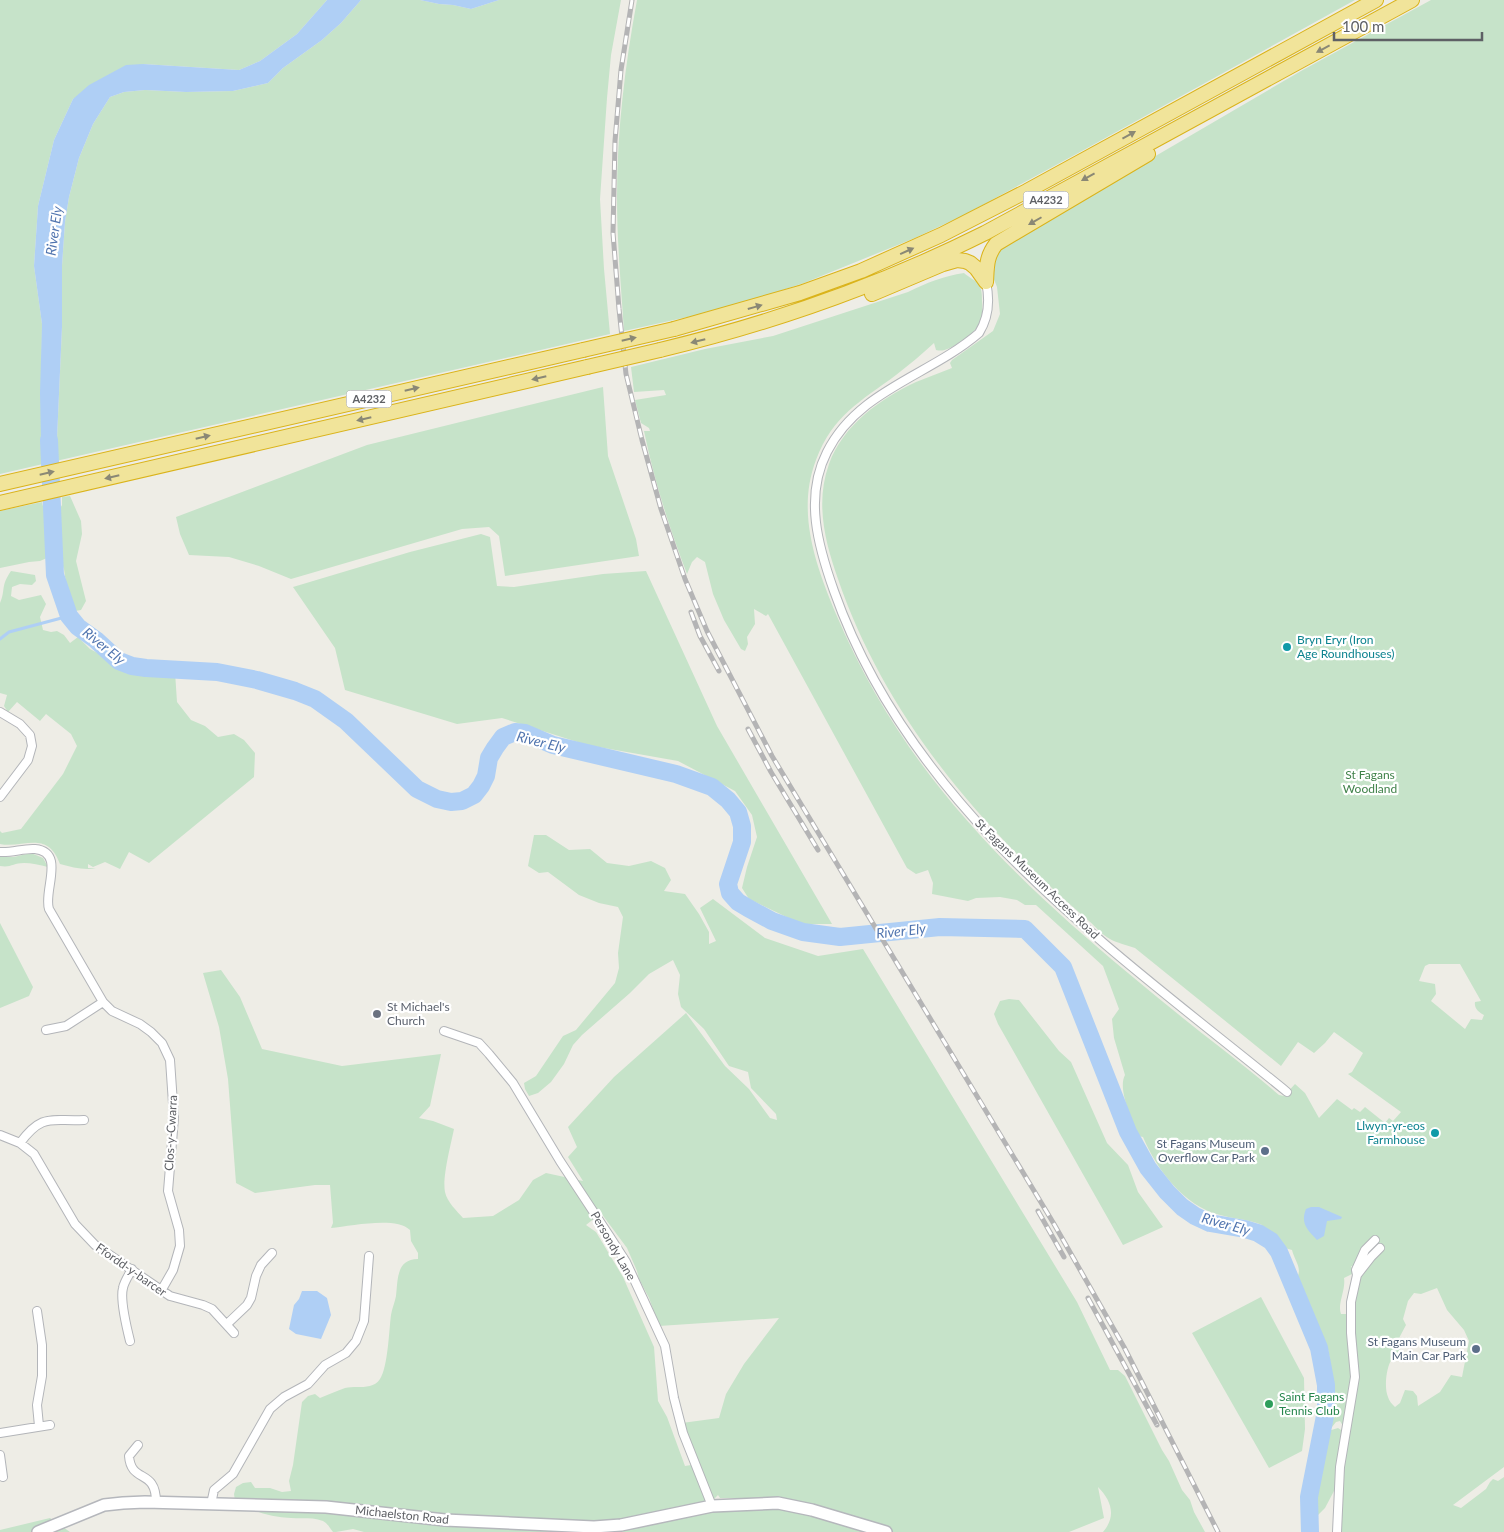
<svg xmlns="http://www.w3.org/2000/svg" width="1504" height="1532" font-family="Lato,sans-serif">
<style>
.green{fill:#c6e3c9;fill-rule:evenodd}
.water{fill:#afcff5}
.lines{fill:none;stroke-linecap:round;stroke-linejoin:round}
.stream{stroke:#afcff5;stroke-width:3}
.river{stroke:#afcff5;stroke-width:18}
.street-casing{stroke:#b3b5b9;stroke-width:10}
.secondary-casing{stroke:#b5b7bc;stroke-width:14}
.highway-casing{stroke:#dab31a;stroke-width:16}
.street{stroke:#fff;stroke-width:8}
.secondary{stroke:#fff;stroke-width:11}
.highway{stroke:#f1e49a;stroke-width:14}
.rail-casing{stroke:#b4b4b5;stroke-width:5}
.rail{stroke:#fff;stroke-width:3;stroke-dasharray:9;stroke-linecap:butt}
.highway-bridge-casing{stroke:#dab31a;stroke-width:16;stroke-linecap:butt}
.highway-bridge{stroke:#f1e49a;stroke-width:14}
.oneway{fill:#8a8875}
.culture-dot{fill:#0f9aa8;stroke:#fff;stroke-width:2}
.worship-dot{fill:#6b7280;stroke:#fff;stroke-width:2}
.service-dot{fill:#5c6f8a;stroke:#fff;stroke-width:2}
.leisure-dot{fill:#2e9e5b;stroke:#fff;stroke-width:2}
.labels{text-anchor:middle;stroke-width:4.5;stroke-linejoin:round;paint-order:stroke}
.shield{fill:#fff;stroke:#8e9093;stroke-width:1}
.shield-label{font-size:11px;font-weight:bold;fill:#5e6065}
.culture-label{font-size:12px;fill:#0d838f;stroke:#fff;text-anchor:start}
.park-label{font-size:12px;fill:#40824a;stroke:#fff}
.street-label{font-size:12px;fill:#5e6065;stroke:#fff}
.worship-label{font-size:12px;fill:#5b616d;stroke:#fff;text-anchor:start}
.service-label{font-size:12px;fill:#4e5e75;stroke:#fff;text-anchor:end}
.leisure-label{font-size:12px;fill:#27864d;stroke:#fff;text-anchor:start}
.water-label{font-size:14px;font-style:italic;fill:#5175af;stroke:#fff}
</style>
<rect width="100%" height="100%" fill="#eeede6"/>
<path class="green" d="M0,0H327L297,34L260,61L239,70L143,64L73,99L54,140L38,206L34,266L42,324L41,439L43,464L0,474Z
M361,0H420L439,4L453,5L471,9L499,0H621L611,55L607,98L600,199L604,269L610,334L56,461L62,327V266L65,222L69,197L79,158L93,124L110,97L124,92L145,90L186,92L233,91L268,83L283,68L322,40L341,23Z
M637,0H1355L1080,152L966,214L915,238L804,283L724,309L624,331C621,286 617,242 617,197C617,131 625,65 637,0Z
M1431,0H1504V1467L1453,1505L1461,1508L1486,1489L1490,1482L1493,1479L1498,1481L1504,1477V1532H1338L1336,1491H1334L1325,1508L1315,1518L1310,1516C1305,1502 1305,1490 1308,1476L1318,1469V1466L1312,1461L1313,1451L1328,1443V1431L1338,1428L1341,1430L1343,1426L1340,1421L1336,1422L1332,1427L1327,1425L1324,1414L1333,1409L1324,1397L1323,1390L1333,1378C1329,1364 1331,1346 1321,1335L1318,1337L1308,1333L1311,1322L1315,1320L1306,1304L1304,1303L1300,1298L1302,1292L1295,1281C1304,1269 1295,1262 1292,1250L1285,1248L1283,1244L1277,1241L1275,1234L1269,1237L1263,1232L1262,1225C1248,1219 1234,1219 1220,1215C1184,1206 1157,1170 1143,1137L1138,1136C1133,1121 1117,1090 1125,1075L1114,1038L1112,1019L1119,1009L1103,966L1036,905H1025L1017,900L1000,897L976,898L968,901L932,894L933,883L928,870L916,874L907,868L768,614L766,616L754,609L755,624L747,637L748,644L745,651L741,649L724,620L713,594L705,562L697,557L692,562L687,574C669,527 654,480 644,431H650L649,428L641,423L635,400L666,395L664,390L634,392L631,367L705,349L773,336L908,292C926,283 944,276 964,273C968,277 976,280 979,285C982,289 982,296 982,301C984,324 976,332 957,344C950,348 944,352 936,350L934,343C922,354 909,365 896,375C860,402 833,415 816,460C796,512 816,566 836,614C900,766 1004,870 1128,973C1159,999 1190,1024 1221,1048C1241,1064 1261,1079 1279,1095L1284,1096L1295,1084L1305,1093L1319,1118L1337,1099L1352,1110L1354,1108L1360,1112L1365,1107L1385,1123L1389,1118L1393,1121L1401,1112L1348,1074L1352,1072L1363,1053L1334,1032L1325,1043L1314,1053L1298,1042L1281,1066L1135,948C1127,945 1117,943 1110,939C1102,935 1096,927 1089,921C1073,907 1057,893 1041,878C953,793 878,696 838,579C825,542 815,503 829,464C843,425 880,399 916,382C928,377 940,373 952,368L950,363L952,360L993,331L1000,314L997,287L993,277L995,262L999,251L1005,244L1301,71ZM1429,964H1460L1481,1001L1475,1002C1474,1008 1478,1012 1484,1015L1482,1020L1471,1019L1465,1029L1431,1001L1436,994L1435,984L1419,981L1425,966ZM1374,1238L1378,1244L1375,1255L1363,1275H1360L1353,1310L1346,1314H1341C1337,1304 1346,1290 1344,1278L1354,1273L1351,1266L1354,1267ZM1437,1288L1447,1310L1464,1330L1469,1341L1462,1377L1451,1375L1440,1392L1418,1406L1417,1396L1413,1391L1405,1390L1400,1403L1395,1407C1392,1404 1389,1401 1388,1397C1384,1388 1386,1367 1392,1359C1396,1354 1399,1352 1401,1346L1398,1340L1406,1325L1403,1319L1408,1301L1414,1293L1421,1294Z
M603,387L608,456L636,539L639,556L505,576L499,536L489,527L462,529L291,579L259,566L229,557L189,555L180,534L176,517L367,445Z
M70,496L81,521L82,534L76,561L86,601L81,610L75,611L69,606L64,569L60,561L58,512L62,505V497Z
M42,502C43,510 48,514 50,521C54,532 52,547 47,558L40,561L29,562L0,568V511Z
M481,534L490,537L497,586L514,587L603,574L646,571L717,726L832,924H801L749,899L742,888L747,867L757,837L752,815L735,791L678,761L587,745L502,718L457,724L345,690L335,648L293,587L410,552Z
M11,571L35,575L36,581L32,585L20,584L12,587L11,596L19,600L41,595L46,604L40,617L43,630L51,632L57,631L64,635L70,643L78,637L90,649L107,658L115,667L122,669L123,667L175,672L177,702L191,720L205,726L218,737L234,734L244,740L255,753L254,777L149,863L129,852L120,869L105,862L93,867L88,864V868H96C85,871 72,867 60,864C47,829 23,849 0,844V831L2,833L21,829L63,774L77,746L71,734L46,714L40,721L17,702L8,712L4,706L7,695L0,693V603C6,589 0,587 11,571Z
M534,835H546L569,850L590,849L607,863L629,866L651,861L665,868L671,880L664,891L685,894L699,914L709,932V944L716,941L700,908L713,899L765,938L818,956L863,949L1077,1302L1110,1370H1118L1125,1376L1162,1450L1169,1461L1182,1490L1190,1500L1194,1512L1205,1532H1103C1117,1516 1111,1500 1098,1487L1104,1518L1069,1532H364L353,1529L336,1532H333C330,1528 327,1523 323,1521C313,1517 302,1519 291,1518C271,1517 253,1512 235,1501L234,1494L236,1487L243,1483L251,1482L255,1488H270L282,1492L291,1491L289,1481L293,1465L302,1402L308,1396L315,1394L320,1398C328,1395 336,1391 345,1388C356,1385 372,1391 380,1379C388,1367 389,1330 391,1315C392,1308 395,1302 396,1296C398,1280 396,1259 418,1259V1253L411,1241L410,1230C396,1216 351,1226 331,1228L333,1223L330,1185H315L255,1193L236,1183L228,1079L219,1027L203,973L221,970L240,997L262,1049L342,1066L441,1054L430,1106L419,1118L433,1121L454,1129C451,1144 442,1178 445,1192C447,1202 457,1211 463,1218L493,1216L519,1200L533,1180L546,1173L583,1181L568,1157L577,1147L568,1127L614,1077L686,1013L725,1066L749,1089L770,1118L777,1120L776,1114L751,1088L748,1072L729,1066L704,1029L681,1007L678,994L680,975L673,960L649,974L630,993L582,1035L573,1045L564,1064L551,1082L538,1093L529,1096L525,1089L524,1083L536,1076L563,1036L576,1030L615,983L619,968L618,953L623,917L618,907L599,903L579,895L548,872L539,873L528,866ZM601,1213L627,1248L637,1271L639,1279L649,1298L659,1326L779,1318L744,1364L726,1394L719,1418L682,1423L699,1461L696,1463L699,1471L695,1474L691,1465L685,1466L667,1417L658,1401L654,1347L623,1277L596,1232L586,1225ZM718,1495L720,1498H740V1500L705,1512L706,1514L690,1515L713,1500Z
M31,853L43,858L48,867C40,865 31,863 24,863C13,863 11,868 0,866V857H14Z
M0,923L33,987L29,996L0,1008Z
M1009,999L1019,1000L1059,1051L1071,1062L1107,1143L1128,1165L1138,1192L1163,1227L1123,1245L998,1024L994,1014L1000,1001Z
M1261,1297L1304,1378L1305,1429L1302,1451L1269,1468L1192,1333Z
M50,1518L70,1532H0V1530Z"/>
<path class="water" d="M327,0H361L341,23L322,40L283,68L268,83L233,91L186,92L145,90L124,92L110,97L93,124L79,158L69,197L65,222L62,266V327L56,461L43,464L41,439L40,393L42,324L34,266L38,206L54,140L73,99L89,85L126,65L143,64L239,70L260,61L297,34Z
M420,0H499L471,9L453,5L439,4Z
M1311,1207H1319L1342,1217L1341,1219L1327,1221L1324,1236L1317,1240C1308,1230 1300,1224 1306,1209Z
M302,1291H317L327,1298L331,1315L321,1339L296,1334L289,1329L294,1305L299,1299Z"/>
<g class="lines">
<path class="stream" d="M0,639L9,632L69,616"/>
<path class="river" d="M49,440L55,575L69,616L78,627L96,640L119,661L132,666L146,668L217,672L257,680L295,691L315,699L346,721L417,789L437,799L451,802L462,801L474,795L481,786L486,776L489,758L495,748L503,737L515,732L525,733L553,745L676,774L712,787L728,800L738,812L742,826V842L728,884L730,893L738,902L748,908L772,921L803,932L840,937L940,927L1025,929L1063,967L1128,1132L1148,1168L1167,1192L1182,1207L1195,1216L1210,1223L1245,1229L1258,1233L1271,1241L1279,1252L1319,1348L1326,1385V1411L1309,1497L1310,1532"/>
<g class="street-casing">
<path id="street" d="M986,282C990,300 989,317 979,333C929,376 858,390 827,452C804,497 818,546 834,591C912,812 1113,950 1287,1092
M0,712L20,724L30,735L32,746L28,760L0,797
M0,852C12,853 24,848 35,849C66,852 43,891 49,909L103,1002L112,1011L140,1024L151,1032L162,1043L170,1060L174,1118L168,1191L179,1230L180,1246L173,1270L161,1291
M46,1030L66,1026L103,1002
M444,1031L479,1043L489,1054L513,1083L560,1161L610,1237L626,1262L665,1346L674,1398L683,1433L712,1506
M0,1135L20,1143L34,1154L75,1224L95,1245L170,1296L203,1305L212,1309L234,1333
M20,1143C43,1112 52,1122 84,1120
M1357,1275L1371,1257L1380,1248
M37,1311L42,1345V1376L37,1405L39,1426
M227,1324L247,1305L251,1298L256,1276L261,1265L272,1253
M130,1341C127,1329 120,1299 123,1288C124,1282 129,1275 132,1269
M0,1433L50,1425
M138,1445L129,1456C131,1484 156,1468 156,1502
M0,1455L3,1477
M211,1504L214,1490L233,1474L270,1409L284,1397L308,1384L325,1365L346,1353L356,1341L364,1321L369,1256
M1337,1532L1340,1467L1355,1377L1351,1333V1302L1357,1275L1356,1270L1365,1250L1375,1240"/>
</g>
<g class="secondary-casing">
<path id="secondary" d="M38,1532L104,1505L123,1503L145,1502L326,1507L445,1520L594,1527L621,1525L712,1506L778,1503L812,1510L886,1532"/>
</g>
<g class="highway-casing">
<path id="highway" d="M986,282C987,267 986,257 996,244L1148,154
M872,294L943,264L957,260L965,261L970,263L976,268L986,282
M674,329L800,293L861,271L941,235L1027,191L1376,0
M660,350C773,323 881,285 985,233L1412,0
M0,484L583,350
M0,503L587,367"/>
</g>
<use href="#street" class="street"/>
<use href="#secondary" class="secondary"/>
<use href="#highway" class="highway"/>
<g class="rail-casing">
<path id="rail" d="M632,0L621,70L615,141L613,233L619,309L626,374L642,440L661,509L685,579L707,631L772,756L1054,1224L1124,1347L1218,1532
M691,612L700,636L719,671
M748,729L771,772L818,850
M1038,1211L1064,1257
M1088,1298L1157,1425"/>
</g>
<use href="#rail" class="rail"/>
<g class="highway-bridge-casing">
<path id="highway-bridge" d="M583,350L674,329
M587,367L660,350"/>
</g>
<use href="#highway-bridge" class="highway-bridge"/>
</g>
<defs><path id="oneway-solid" d="M-6-.8H1V-3.2L6.5 0L1 3.2V.8H-6Z" transform="scale(1.25)"/></defs>
<g class="oneway">
<use href="#oneway-solid" transform="translate(1323 49) rotate(152)"/>
<use href="#oneway-solid" transform="translate(1129 135) rotate(-29)"/>
<use href="#oneway-solid" transform="translate(1088 177) rotate(151)"/>
<use href="#oneway-solid" transform="translate(1035 221) rotate(150)"/>
<use href="#oneway-solid" transform="translate(907 251) rotate(-24)"/>
<use href="#oneway-solid" transform="translate(755 307) rotate(-16)"/>
<use href="#oneway-solid" transform="translate(629 339) rotate(-13)"/>
<use href="#oneway-solid" transform="translate(698 341) rotate(166)"/>
<use href="#oneway-solid" transform="translate(539 378) rotate(167)"/>
<use href="#oneway-solid" transform="translate(412 389) rotate(-13)"/>
<use href="#oneway-solid" transform="translate(364 419) rotate(167)"/>
<use href="#oneway-solid" transform="translate(203 437) rotate(-13)"/>
<use href="#oneway-solid" transform="translate(47 473) rotate(-13)"/>
<use href="#oneway-solid" transform="translate(112 477) rotate(167)"/>
</g>
<g class="culture-dot">
<circle cx="1287" cy="647" r="5"/>
<circle cx="1435" cy="1133" r="5"/>
</g>
<circle class="worship-dot" cx="377" cy="1014" r="5"/>
<g class="service-dot">
<circle cx="1265" cy="1151" r="5"/>
<circle cx="1476" cy="1349" r="5"/>
</g>
<circle class="leisure-dot" cx="1269" cy="1404" r="5"/>
<g class="labels">
<g class="shield">
<rect x="1023.5" y="191.5" width="45" height="17" rx="4"/>
<rect x="346.5" y="390.5" width="45" height="17" rx="4"/>
</g>
<g class="shield-label">
<text x="1046" y="204">A4232</text>
<text x="369" y="403">A4232</text>
</g>
<g class="culture-label">
<text x="1297" y="644">Bryn Eryr (Iron<tspan x="1297" dy="14">Age Roundhouses)</tspan></text>
<text x="1425" y="1130" text-anchor="end">Llwyn-yr-eos<tspan x="1425" dy="14">Farmhouse</tspan></text>
</g>
<g class="park-label">
<text x="1370" y="779">St Fagans<tspan x="1370" dy="14">Woodland</tspan></text>
</g>
<g class="street-label">
<text transform="translate(1037 879) rotate(44)" y="4">St Fagans Museum Access Road</text>
<text transform="translate(171 1133) rotate(-87)" y="4">Clos-y-Cwarra</text>
<text transform="translate(613 1246) rotate(60)" y="4">Persondy Lane</text>
<text transform="translate(131 1270) rotate(35)" y="4">Ffordd-y-barcer</text>
<text transform="translate(402 1515) rotate(6)" y="4">Michaelston Road</text>
</g>
<g class="worship-label">
<text x="387" y="1011">St Michael's<tspan x="387" dy="14">Church</tspan></text>
</g>
<g class="service-label">
<text x="1255" y="1148">St Fagans Museum<tspan x="1255" dy="14">Overflow Car Park</tspan></text>
<text x="1466" y="1346">St Fagans Museum<tspan x="1466" dy="14">Main Car Park</tspan></text>
</g>
<g class="leisure-label">
<text x="1279" y="1401">Saint Fagans<tspan x="1279" dy="14">Tennis Club</tspan></text>
</g>
<g class="water-label">
<text transform="translate(54 231) rotate(-82)" y="5">River Ely</text>
<text transform="translate(104 646) rotate(39)" y="5">River Ely</text>
<text transform="translate(541 742) rotate(14)" y="5">River Ely</text>
<text transform="translate(901 931) rotate(-6)" y="5">River Ely</text>
<text transform="translate(1226 1224) rotate(16)" y="5">River Ely</text>
</g>
</g>
<path d="M1334 32v8h148v-8" fill="none" stroke="#5e6065" stroke-width="2.5"/>
<text x="1342" y="32" font-size="15" fill="#5e6065" stroke="#ffffff" stroke-width="4" paint-order="stroke">100 m</text>
</svg>
